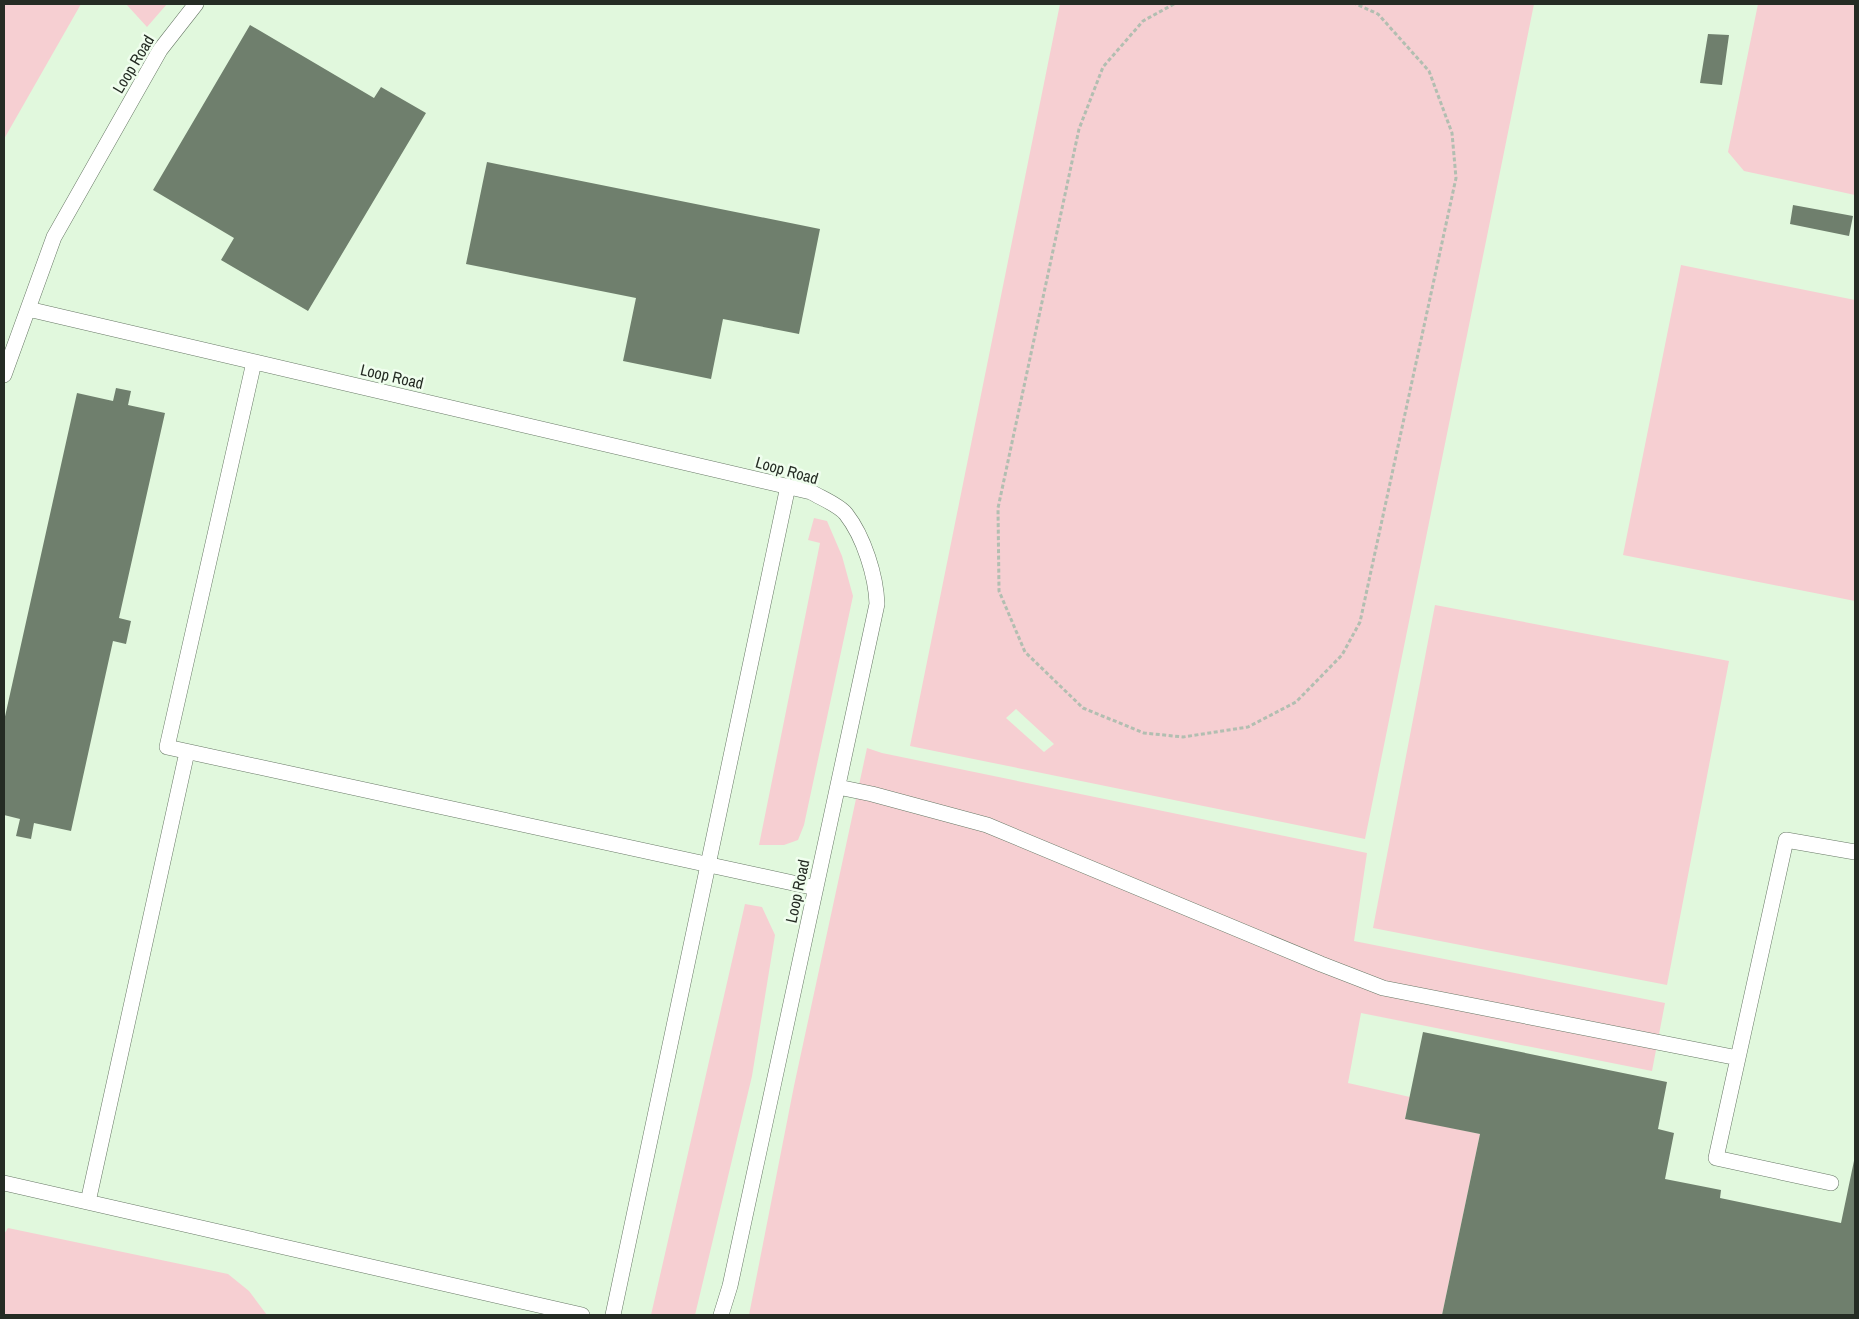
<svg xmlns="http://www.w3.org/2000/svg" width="1859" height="1319" font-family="'Archivo Narrow',sans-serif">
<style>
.built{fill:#e1f8dd}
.green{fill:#f6cfd2;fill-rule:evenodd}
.building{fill:#6f7f6d}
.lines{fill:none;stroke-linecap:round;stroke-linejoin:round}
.lane-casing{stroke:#687866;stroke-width:16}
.path{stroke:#b2beb1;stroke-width:3;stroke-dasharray:4 2.5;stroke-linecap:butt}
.lane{stroke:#fff;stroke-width:15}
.labels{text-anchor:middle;stroke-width:5;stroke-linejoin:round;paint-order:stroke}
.street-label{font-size:16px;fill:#252c24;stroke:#f0feee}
</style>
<rect width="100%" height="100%" fill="#f0feee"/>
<path class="built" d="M4,4H1855V1315H4Z"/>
<path class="green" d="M4,4H81L4,139Z
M126,4H167L147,27Z
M1060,4H1534L1365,839L910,746ZM1016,709L1054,744L1044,752L1006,718Z
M1758,4H1855V195L1744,171L1728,152Z
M1681,265L1855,300V601L1623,555Z
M814,518L827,521L842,556L853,596L804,825L798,840L784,845H759L820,543L808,540Z
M1435,605L1729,661L1667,985L1373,928Z
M867,748L882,753L1367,853L1354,941L1665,1003L1652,1071L1361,1013L1348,1083L1410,1097L1405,1118L1480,1134L1442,1315H749L794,1086Z
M745,904L762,907L775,935L752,1076L695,1315H651Z
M8,1228L228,1274L249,1291L267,1315H4V1234Z"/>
<path class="building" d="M250,25L374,98L381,87L426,113L308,311L221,260L234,238L153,190Z
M1708,34L1729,35L1722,85L1700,83Z
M487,162L820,229L799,334L723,319L711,379L623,361L636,298L466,264Z
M1793,205L1853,216L1849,236L1790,224Z
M116,388L131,391L128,405L165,413L119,618L131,621L126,644L113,641L71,831L34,823L31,839L16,836L20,819L4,815V721L77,393L113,401Z
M1423,1032L1667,1082L1658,1129L1674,1133L1665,1179L1721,1190L1720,1198L1841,1223L1855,1156V1315H1442L1480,1134L1405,1119Z"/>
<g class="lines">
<g class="lane-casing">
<path id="lane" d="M28,309L811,492C821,498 839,505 846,514C864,537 876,576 877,604L730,1286L721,1315
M254,362L167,747L816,888
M4,375L54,237L160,50L196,4
M838,787L872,794L987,825L1321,964L1383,988L1738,1058
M4,1183L582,1315
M1831,1183L1716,1158L1786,840L1855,852
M88,1202L187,752
M613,1315L788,486"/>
</g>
<path class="path" d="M1174,4L1143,21L1103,67L1079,129L998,508L999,591L1025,652L1083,708L1144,733L1183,737L1248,727L1296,702L1342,655L1360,622L1456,178L1452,133L1429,71L1378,14L1356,4"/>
<use href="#lane" class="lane"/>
</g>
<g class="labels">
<g class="street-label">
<text transform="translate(133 64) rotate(-59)" y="6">Loop Road</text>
<text transform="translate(392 376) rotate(13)" y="6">Loop Road</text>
<text transform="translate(787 470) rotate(16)" y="6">Loop Road</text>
<text transform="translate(797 891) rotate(-78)" y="6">Loop Road</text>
</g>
</g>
<rect width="1859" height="1319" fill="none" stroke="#252c24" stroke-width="10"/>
</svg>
